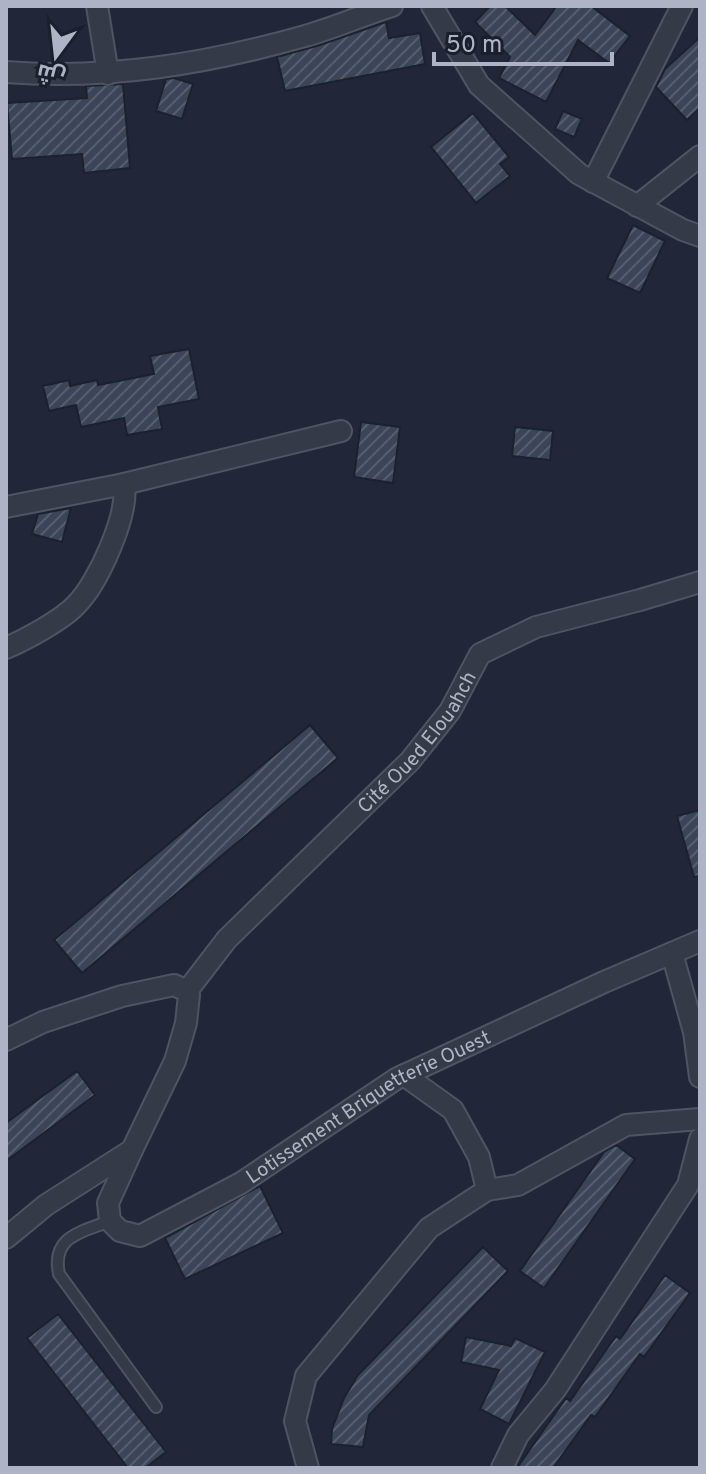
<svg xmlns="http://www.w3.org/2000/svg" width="706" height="1474" font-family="Overpass,Cairo,sans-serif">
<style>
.building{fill:url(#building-hatch);stroke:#1b212f;stroke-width:2}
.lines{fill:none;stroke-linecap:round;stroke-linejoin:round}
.lane-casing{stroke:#4e5463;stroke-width:14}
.street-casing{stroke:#4e5463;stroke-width:24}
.lane{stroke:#343a48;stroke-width:10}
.street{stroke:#343a48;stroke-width:20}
.labels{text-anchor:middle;stroke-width:7;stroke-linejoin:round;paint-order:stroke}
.street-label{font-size:20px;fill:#aeb4c5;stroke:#1a1f2d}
</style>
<defs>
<pattern id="building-hatch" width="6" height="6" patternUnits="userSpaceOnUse" patternTransform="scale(2)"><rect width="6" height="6" fill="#3c4558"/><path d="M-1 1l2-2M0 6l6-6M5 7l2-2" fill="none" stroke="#565d6e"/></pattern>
</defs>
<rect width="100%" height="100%" fill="#212738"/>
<path class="building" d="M490,6H505L535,35L557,6H591L630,36L609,63L578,40L546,102L499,78L510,57L475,22Z
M386,22L389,38L420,33L425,64L285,91L277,57L320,45Z
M700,37V108L687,120L656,87L665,69Z
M174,78L193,84L182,119L156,111L166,79Z
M123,84L130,168L84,173L82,154L12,159L7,103L87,98L86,86Z
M563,111L582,119L574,137L555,129Z
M473,113L509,157L500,164L510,176L476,203L431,147Z
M633,225L665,241L640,293L607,278Z
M189,349L199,399L158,407L162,429L127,435L124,418L81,427L76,405L49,411L43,386L69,380L70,386L97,380L98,385L154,374L150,356Z
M361,422L400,427L393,483L354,477Z
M515,427L553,431L550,460L512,456Z
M71,508L62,542L32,534L38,514Z
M310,725L338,758L82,973L54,940Z
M700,810V876L694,877L677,816Z
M77,1071L95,1095L6,1161V1123Z
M616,1145L635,1159L544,1288L520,1271L604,1152Z
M260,1186L283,1233L185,1279L165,1238Z
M483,1247L508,1271L369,1415L363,1447L331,1444L332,1429L344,1398L358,1375Z
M665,1275L690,1293L644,1357L640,1354L595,1417L591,1415L553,1468H517L566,1398L570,1401L616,1336L620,1339Z
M58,1314L166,1452L145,1468H128L27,1338Z
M466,1337L511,1346L515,1338L545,1352L509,1424L480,1409L499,1370L461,1362Z"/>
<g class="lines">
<g class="lane-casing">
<path id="lane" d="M110,1221C82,1232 51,1236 59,1274L156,1407"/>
</g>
<g class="street-casing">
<g id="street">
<path d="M97,6L108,74"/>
<path d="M432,6L479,85L579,174L683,230L700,236"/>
<path d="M6,72C108,80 206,64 305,36C334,28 363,15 392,6"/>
<path d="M593,182L682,6"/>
<path d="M637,206L700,156"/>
<path d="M124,484L341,431"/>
<path d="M6,507L124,484C129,515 98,583 76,605C62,620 25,640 6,648"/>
<path d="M672,953L694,1032L700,1077"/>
<path id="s1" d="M187,991L227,939L410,761L450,711L480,654L536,627L640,600L700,582"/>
<path d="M6,1040L43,1022L122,996L174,985L187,991L189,995L186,1023L175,1061L132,1150L46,1205L6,1238"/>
<path id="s2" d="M132,1150L108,1203L110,1221L120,1231L140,1236L241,1183L396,1079L604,982L700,941"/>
<path d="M487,1190L518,1185L626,1125L700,1119"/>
<path d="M308,1468L295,1421L306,1376L429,1228L487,1190L479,1157L453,1110L404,1075"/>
<path d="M502,1468L518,1435L555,1390L688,1185L700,1139"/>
</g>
</g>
<use href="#lane" class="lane"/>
<use href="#street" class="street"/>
</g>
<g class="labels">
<g class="street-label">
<text dy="7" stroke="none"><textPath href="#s1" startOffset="340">Cité Oued Elouahch</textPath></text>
<text dy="7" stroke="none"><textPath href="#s2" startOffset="374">Lotissement Briquetterie Ouest</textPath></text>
</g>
</g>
<rect width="706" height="1474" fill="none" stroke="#aeb4c5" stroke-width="16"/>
<g transform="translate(56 56) rotate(195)" stroke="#1a1f2d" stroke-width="6" paint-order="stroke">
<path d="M0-6L14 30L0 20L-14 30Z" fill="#aeb4c5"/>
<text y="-12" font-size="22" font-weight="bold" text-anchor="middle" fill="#aeb4c5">ش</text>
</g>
<path d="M434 52v12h178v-12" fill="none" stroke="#aeb4c5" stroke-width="4"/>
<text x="446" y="52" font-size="24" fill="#aeb4c5" stroke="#1a1f2d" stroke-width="6" paint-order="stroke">50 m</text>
</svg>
